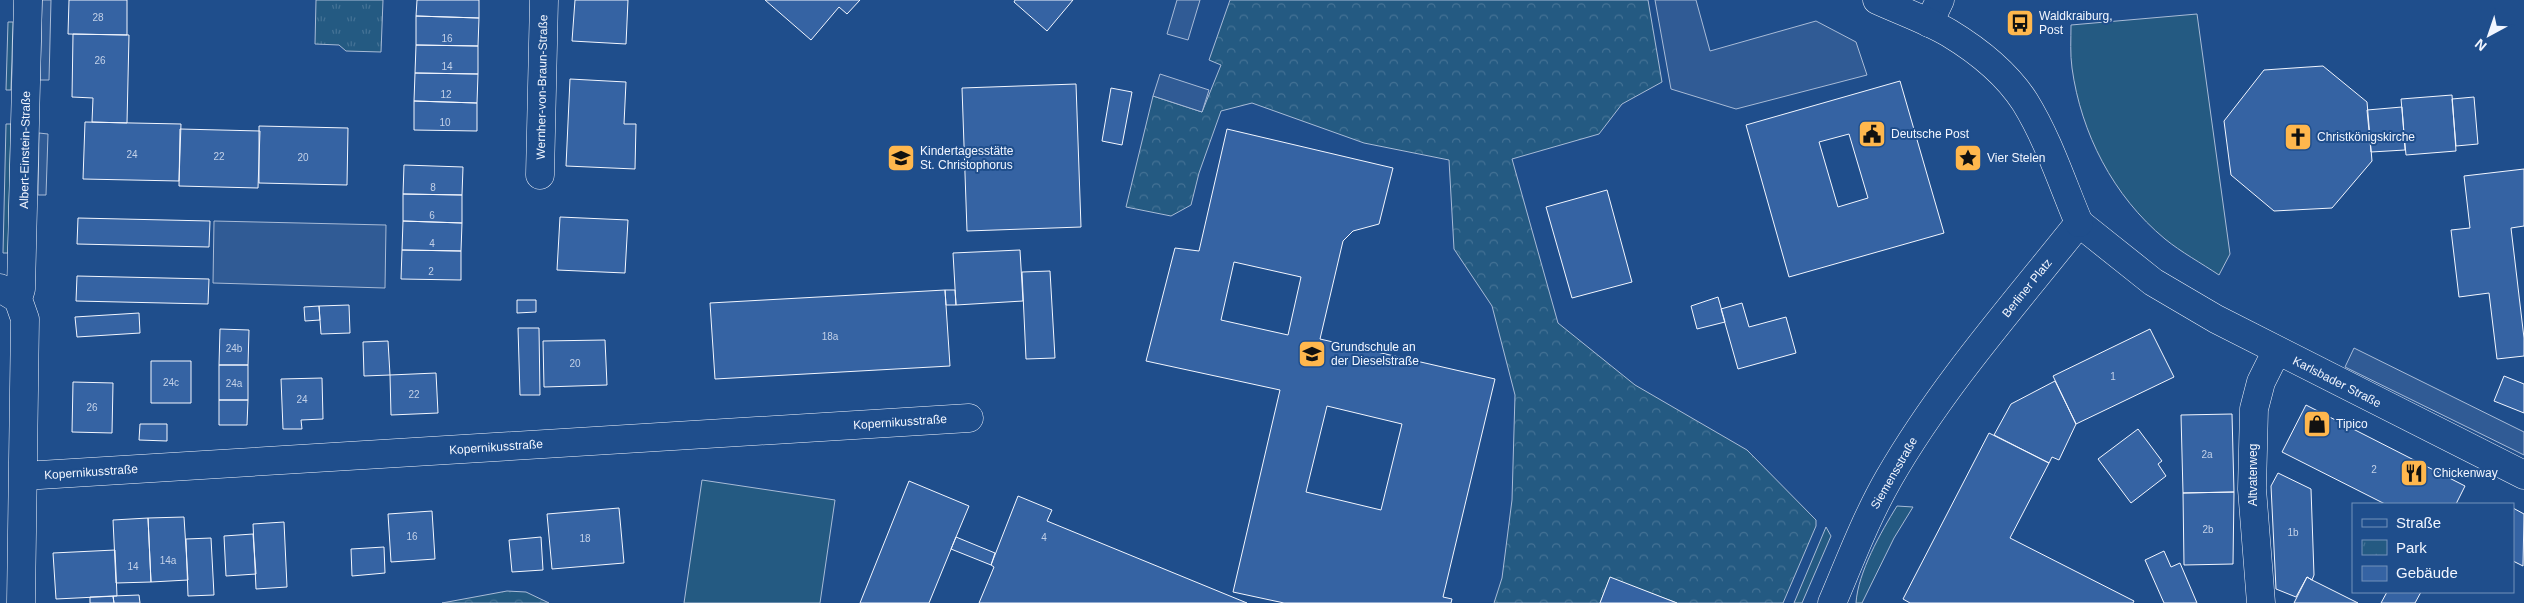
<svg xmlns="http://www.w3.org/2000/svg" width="2524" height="603" font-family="Arial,sans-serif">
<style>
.grass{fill:#245a82;stroke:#a8bbd7}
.forest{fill:url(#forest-crowns);stroke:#a8bbd7}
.park{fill:url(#park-tufts);stroke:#a8bbd7}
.parking{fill:#305b95;stroke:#a8bbd7}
.building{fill:#3563a3;stroke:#f2f6ff;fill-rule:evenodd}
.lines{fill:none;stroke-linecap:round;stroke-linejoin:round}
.minor-casing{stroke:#f2f6ff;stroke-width:29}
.tertiary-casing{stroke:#f2f6ff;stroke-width:29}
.minor{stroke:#1f4e8c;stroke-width:28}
.tertiary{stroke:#1f4e8c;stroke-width:28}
.labels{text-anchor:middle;stroke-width:4;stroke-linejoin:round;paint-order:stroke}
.number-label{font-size:10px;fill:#c3d1e8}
.poi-label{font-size:12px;fill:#f2f6ff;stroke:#1f4e8c;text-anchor:start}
.street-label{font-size:12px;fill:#f2f6ff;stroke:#1f4e8c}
</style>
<defs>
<pattern id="forest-crowns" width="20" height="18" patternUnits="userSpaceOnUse" patternTransform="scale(1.25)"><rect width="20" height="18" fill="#245a82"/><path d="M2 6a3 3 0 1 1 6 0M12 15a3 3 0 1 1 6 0" fill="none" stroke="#447295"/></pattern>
<pattern id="park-tufts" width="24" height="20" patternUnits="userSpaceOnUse" patternTransform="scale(1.25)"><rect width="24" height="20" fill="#245a82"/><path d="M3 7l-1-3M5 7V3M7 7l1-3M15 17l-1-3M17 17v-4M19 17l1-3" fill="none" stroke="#447295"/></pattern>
</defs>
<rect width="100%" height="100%" fill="#1f4e8c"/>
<path class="grass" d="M2197,14L2230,254L2219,275C2201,263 2181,252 2165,239C2113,196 2081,133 2072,68C2070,54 2071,39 2071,25Z
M8,22H13L11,90H6Z
M6,124H11L8,253H3Z
M702,480L835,500L820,603H684Z
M1897,506L1913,507L1894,538L1862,603H1856C1858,572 1881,532 1897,506Z
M1826,527L1831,536L1802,603H1794Z"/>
<path class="forest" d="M1230,0H1648L1662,82L1622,104L1599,134L1512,159L1558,323L1635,385L1747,450L1816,520V526L1783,603H1677L1610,578L1600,603H1494L1502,578L1512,500L1515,395L1492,306L1454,249L1449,160L1364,143L1252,103L1221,111L1199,173L1191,205L1171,216L1126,207L1153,96L1202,112L1221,65L1209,60Z
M507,591L526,592L549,603H442Z"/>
<path class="park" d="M316,0H383L381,52L346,51L339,45L315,44Z"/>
<path class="parking" d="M42,0H51L49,80H40Z
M1177,0H1200L1188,40L1167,34Z
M1655,0H1696L1710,51L1816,21L1856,42L1867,75L1736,109L1671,89Z
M1160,74L1209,90L1202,112L1153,96Z
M39,133L48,134L46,195H38Z
M214,221L386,225L385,288L213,283Z
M2354,348L2524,432V455L2345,367Z"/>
<path class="building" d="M69,0H127V35L68,34Z
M417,0H479V18L416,16Z
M575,0H628L626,44L572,41Z
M765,0H860L847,14L839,7L811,40Z
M1015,0H1073L1047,31L1014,2Z
M416,16L479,18L478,46L416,45Z
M73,34L129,35L127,123L92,122L93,98L72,97Z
M416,45L478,46V74L415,73Z
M2323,66L2367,102L2372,161L2332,208L2274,211L2231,175L2224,121L2264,70Z
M415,73L478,74L477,103L414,101Z
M570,79L626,82L624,124H636L635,169L566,166Z
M1900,81L1944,233L1789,277L1746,125ZM1849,134L1868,198L1838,207L1819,142Z
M1076,84L1081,227L967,231L962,88Z
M1111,88L1132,92L1122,145L1102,141Z
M2452,95L2456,151L2406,155L2401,99Z
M2474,97L2478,144L2456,146L2452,99Z
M414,101L477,103V131L414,130Z
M2402,107L2405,150L2371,152L2367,110Z
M85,122L181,124L179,181L83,179Z
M259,126L348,128L347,185L259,183Z
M180,129L260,131L258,188L179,186Z
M1227,129L1393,168L1379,224L1353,231L1343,241L1320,339L1495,379L1443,597L1452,599L1451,603H1284L1233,592L1280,390L1146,361L1175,248L1199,251ZM1234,262L1301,277L1288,335L1221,320ZM1327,406L1402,424L1381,510L1306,492Z
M404,165L463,167L462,195L403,194Z
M2524,169V226L2511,228L2524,338V356L2497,359L2489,293L2459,297L2451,230L2470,228L2464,176Z
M1607,190L1632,282L1572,298L1546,207Z
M403,194L462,195V223L403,221Z
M560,217L628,220L625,273L557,270Z
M78,218L210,221L209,247L77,244Z
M403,221L462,223L461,251L402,250Z
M402,250L461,251V280L401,279Z
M1020,250L1023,301L956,305L953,253Z
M1050,271L1055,358L1026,359L1022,272Z
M77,276L209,279L208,304L76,301Z
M945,290L950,366L715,379L710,303Z
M945,290H955L956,305H946Z
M1718,297L1725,322L1697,329L1691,306Z
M517,300H536V312L517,313Z
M1742,303L1749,327L1786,317L1796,353L1738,369L1721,309Z
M349,305L350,333L321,334L319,306Z
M319,306L320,320L305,321L304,307Z
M139,313L140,333L77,337L75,317Z
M518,328H539L540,395H520Z
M220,329L249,330L248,365H219Z
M2150,329L2174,377L2076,424L2053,376Z
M605,340L607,385L544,387L543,341Z
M388,341L390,375L364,376L363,342Z
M151,361H191V403H151Z
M219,365H248V400H219Z
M436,373L438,413L391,415L390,375Z
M2504,376L2524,384V413L2494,401Z
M322,378L323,419L301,420L302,429H283L281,379Z
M2055,381L2076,424L2059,460L2052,457L2049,463L1994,435L2011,404Z
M73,382L113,383L112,433L72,432Z
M219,400H248L247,425H219Z
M2306,405L2465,486L2456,504H2385L2282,452Z
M2232,414L2234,492L2183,493L2181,415Z
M140,424H167V441L139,440Z
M2138,429L2162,461L2158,464L2166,476L2131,503L2098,459Z
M1989,433L2049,463L2010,538L2134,601L2133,603H1910L1903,599Z
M2278,473L2311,489L2314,575L2312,580L2307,577L2296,597L2276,589L2271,486Z
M909,481L969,506L956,537L929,603H860Z
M2234,492L2233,564L2184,565L2183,493Z
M1018,496L1052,510L1047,521L1247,603H979L994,567L991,565Z
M619,508L624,563L552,569L547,514Z
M2513,508L2524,514L2523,566L2513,561Z
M432,511L435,559L391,562L388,514Z
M184,517L188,580L151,582L148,518Z
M148,518L151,582L116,583L113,520Z
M284,522L287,587L256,589L253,524Z
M253,534L256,574L226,576L224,536Z
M541,537L543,570L512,572L509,540Z
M956,537L995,553L991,565L951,549Z
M211,538L214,595L188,596L186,539Z
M384,547L385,573L352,576L351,549Z
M115,550L117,596L56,599L53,553Z
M2164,551L2171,567L2180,563L2197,603H2164L2145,560Z
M1610,577L1677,603H1600Z
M2307,577L2312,580L2358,603H2294Z
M2387,592H2421L2415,603H2381Z
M139,595L140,603H114L113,596Z
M113,596L114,603H90V597Z"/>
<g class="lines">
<g class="minor-casing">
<path id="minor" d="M1929,23L1940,0
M540,175L544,0
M0,288L18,299L25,319L21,603
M18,299L21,289L28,0
M23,476L969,418
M1832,603C1850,561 1866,518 1889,478C1942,386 2013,306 2079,223L2153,282L2216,319L2524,475
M2261,603L2252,489L2254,409L2261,382L2276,352"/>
</g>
<g class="tertiary-casing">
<path id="tertiary" d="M1877,0C1901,11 1927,20 1949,33C1977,50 2007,74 2025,102C2048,139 2062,183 2079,223"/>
</g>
<use href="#minor" class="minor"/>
<use href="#tertiary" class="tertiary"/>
</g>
<defs>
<g id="bus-square" transform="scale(1.4375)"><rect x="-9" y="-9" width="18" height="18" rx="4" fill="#ffb74d" stroke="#1f4e8c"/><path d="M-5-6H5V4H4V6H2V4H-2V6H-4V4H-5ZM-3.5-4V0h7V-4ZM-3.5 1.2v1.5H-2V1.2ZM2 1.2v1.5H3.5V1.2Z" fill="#111"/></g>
<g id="civic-square" transform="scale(1.4375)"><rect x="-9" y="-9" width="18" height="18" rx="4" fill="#ffb74d" stroke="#1f4e8c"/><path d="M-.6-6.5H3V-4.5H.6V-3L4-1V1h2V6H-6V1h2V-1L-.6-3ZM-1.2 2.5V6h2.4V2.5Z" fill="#111"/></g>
<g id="church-square" transform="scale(1.4375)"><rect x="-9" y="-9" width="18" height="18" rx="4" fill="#ffb74d" stroke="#1f4e8c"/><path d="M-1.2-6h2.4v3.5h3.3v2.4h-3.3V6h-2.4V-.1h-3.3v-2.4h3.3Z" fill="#111"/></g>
<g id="school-square" transform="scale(1.4375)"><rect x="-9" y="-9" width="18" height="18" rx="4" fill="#ffb74d" stroke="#1f4e8c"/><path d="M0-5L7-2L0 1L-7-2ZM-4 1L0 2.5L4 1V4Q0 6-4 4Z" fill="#111"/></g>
<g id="sight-square" transform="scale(1.4375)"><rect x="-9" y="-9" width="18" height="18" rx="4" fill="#ffb74d" stroke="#1f4e8c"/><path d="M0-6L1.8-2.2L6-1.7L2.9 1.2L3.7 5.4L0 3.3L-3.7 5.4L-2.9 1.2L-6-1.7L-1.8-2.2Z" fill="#111"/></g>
<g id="shop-square" transform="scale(1.4375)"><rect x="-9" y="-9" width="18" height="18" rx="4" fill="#ffb74d" stroke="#1f4e8c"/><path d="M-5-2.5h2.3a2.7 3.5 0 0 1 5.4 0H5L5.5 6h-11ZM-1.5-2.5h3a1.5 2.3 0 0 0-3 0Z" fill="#111"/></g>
<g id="restaurant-square" transform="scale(1.4375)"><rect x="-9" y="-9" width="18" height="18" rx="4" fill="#ffb74d" stroke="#1f4e8c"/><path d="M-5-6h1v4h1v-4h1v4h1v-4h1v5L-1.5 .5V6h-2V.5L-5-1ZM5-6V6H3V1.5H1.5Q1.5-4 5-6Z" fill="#111"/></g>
</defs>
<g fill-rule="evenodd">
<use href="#bus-square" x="2020" y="23"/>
<use href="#civic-square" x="1872" y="134"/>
<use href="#church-square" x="2298" y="137"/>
<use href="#school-square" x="901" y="158"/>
<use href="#sight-square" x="1968" y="158"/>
<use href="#school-square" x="1312" y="354"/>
<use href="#shop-square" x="2317" y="424"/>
<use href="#restaurant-square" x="2414" y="473"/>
</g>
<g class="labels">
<g class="number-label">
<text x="98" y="21">28</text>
<text x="447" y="42">16</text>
<text x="100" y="64">26</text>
<text x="447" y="70">14</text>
<text x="446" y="98">12</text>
<text x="445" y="126">10</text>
<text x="132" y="158">24</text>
<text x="219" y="160">22</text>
<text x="303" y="161">20</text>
<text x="433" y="191">8</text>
<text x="432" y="219">6</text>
<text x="432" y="247">4</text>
<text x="431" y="275">2</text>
<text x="830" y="340">18a</text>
<text x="234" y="352">24b</text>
<text x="575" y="367">20</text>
<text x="2113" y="380">1</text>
<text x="171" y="386">24c</text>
<text x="234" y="387">24a</text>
<text x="414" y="398">22</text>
<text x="302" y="403">24</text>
<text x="92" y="411">26</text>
<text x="2207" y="458">2a</text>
<text x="2374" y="473">2</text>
<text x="2208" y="533">2b</text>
<text x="2293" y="536">1b</text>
<text x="412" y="540">16</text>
<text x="1044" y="541">4</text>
<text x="585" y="542">18</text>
<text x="168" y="564">14a</text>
<text x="133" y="570">14</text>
</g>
<g class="poi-label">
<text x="2039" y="20">Waldkraiburg,<tspan x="2039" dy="14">Post</tspan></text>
<text x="1891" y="138">Deutsche Post</text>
<text x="2317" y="141">Christkönigskirche</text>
<text x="920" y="155">Kindertagesstätte<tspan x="920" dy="14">St. Christophorus</tspan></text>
<text x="1987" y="162">Vier Stelen</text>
<text x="1331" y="351">Grundschule an<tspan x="1331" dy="14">der Dieselstraße</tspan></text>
<text x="2336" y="428">Tipico</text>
<text x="2433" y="477">Chickenway</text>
</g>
<g class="street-label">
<text transform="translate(542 87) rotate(-89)" y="4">Wernher-von-Braun-Straße</text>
<text transform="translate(25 150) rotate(-89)" y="4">Albert-Einstein-Straße</text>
<text transform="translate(2027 288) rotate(-51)" y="4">Berliner Platz</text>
<text transform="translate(2337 382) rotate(27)" y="4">Karlsbader Straße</text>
<text transform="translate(900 422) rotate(-4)" y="4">Kopernikusstraße</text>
<text transform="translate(496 447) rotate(-4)" y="4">Kopernikusstraße</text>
<text transform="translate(91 472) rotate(-4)" y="4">Kopernikusstraße</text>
<text transform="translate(1894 473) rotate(-60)" y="4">Siemensstraße</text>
<text transform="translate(2253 475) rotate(-90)" y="4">Altvaterweg</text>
</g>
</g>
<rect x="2352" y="503" width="162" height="90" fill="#1f4e8c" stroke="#7391ba"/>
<rect x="2362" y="519" width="25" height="8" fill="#1f4e8c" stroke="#7391ba"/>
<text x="2396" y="528" font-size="15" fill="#f2f6ff">Straße</text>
<rect x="2362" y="540" width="25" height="15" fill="url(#park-tufts)" stroke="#7391ba"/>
<text x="2396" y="553" font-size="15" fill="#f2f6ff">Park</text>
<rect x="2362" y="566" width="25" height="15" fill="#3563a3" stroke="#7391ba"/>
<text x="2396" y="578" font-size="15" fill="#f2f6ff">Gebäude</text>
<g transform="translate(2489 35) rotate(220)" stroke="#1f4e8c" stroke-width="4" paint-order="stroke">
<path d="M0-4L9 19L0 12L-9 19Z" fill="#f2f6ff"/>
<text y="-8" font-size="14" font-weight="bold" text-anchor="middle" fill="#f2f6ff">N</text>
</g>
</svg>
